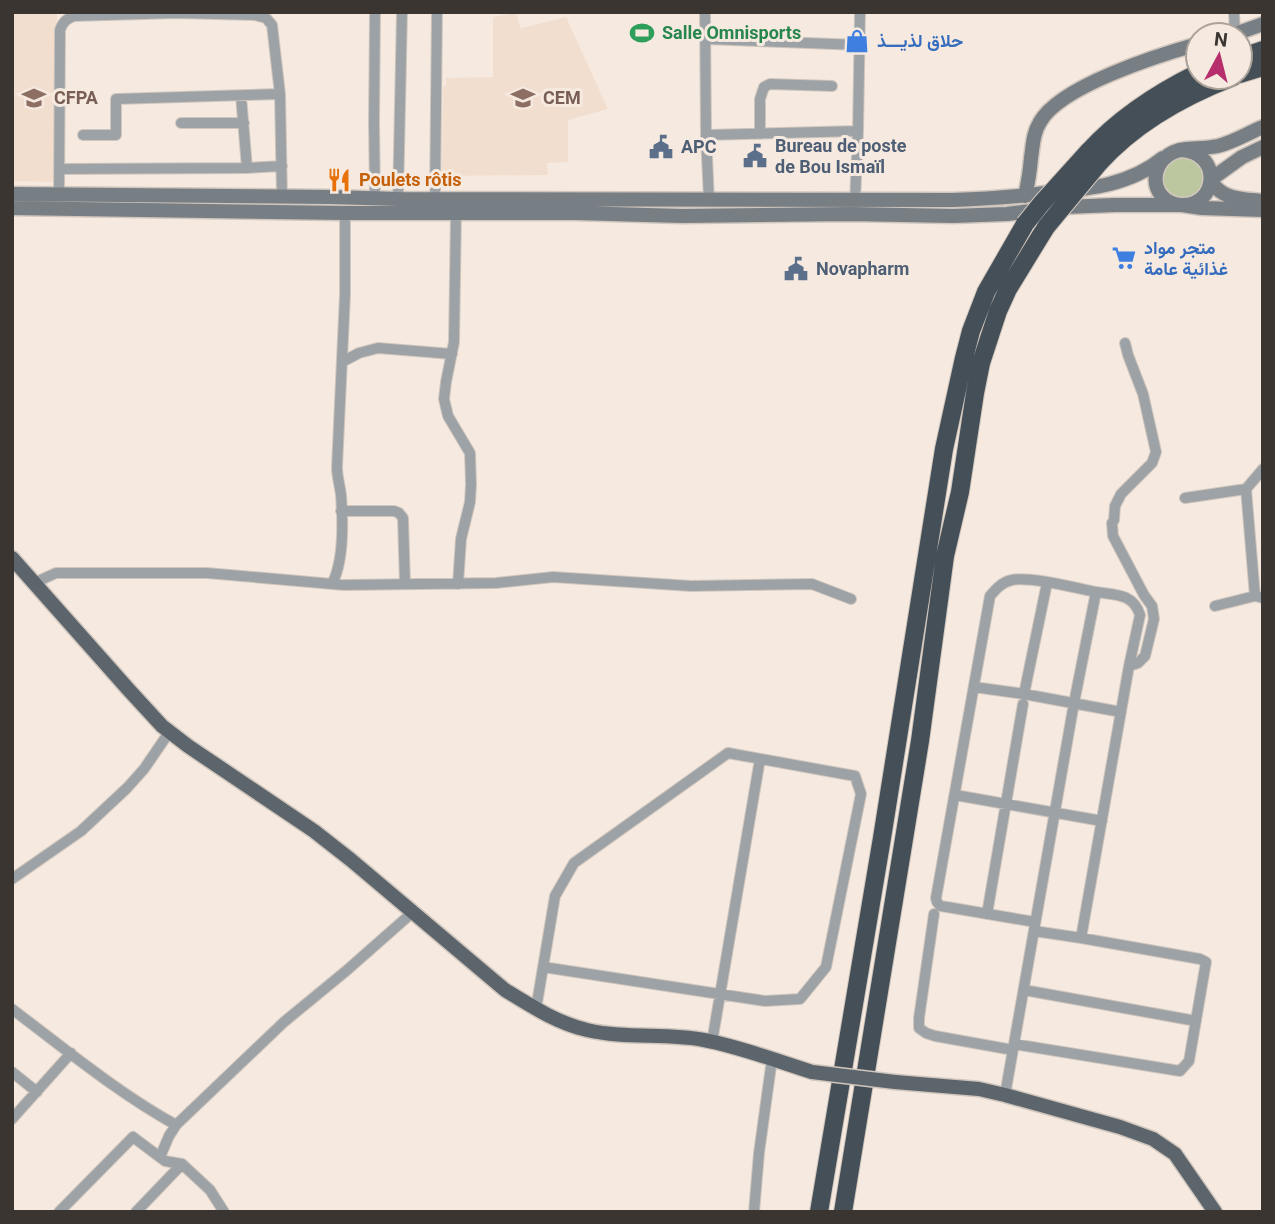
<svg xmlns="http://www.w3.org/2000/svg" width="1275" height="1224" font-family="Roboto,Vazirmatn,sans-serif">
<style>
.education{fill:#f2decf}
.green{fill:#bcc7a0}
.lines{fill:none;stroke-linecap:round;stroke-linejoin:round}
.street-casing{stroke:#d0c6bd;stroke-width:12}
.secondary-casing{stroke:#d0c6bd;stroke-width:17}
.primary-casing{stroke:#d0c6bd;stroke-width:17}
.highway-casing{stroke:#d0c6bd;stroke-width:20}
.street{stroke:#9da2a6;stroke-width:10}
.secondary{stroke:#777e84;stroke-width:14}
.primary{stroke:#5c656c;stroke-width:14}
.highway{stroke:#454f58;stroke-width:18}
.primary-bridge-casing{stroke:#d0c6bd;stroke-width:17;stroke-linecap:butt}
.highway-bridge-casing{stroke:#d0c6bd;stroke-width:20;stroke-linecap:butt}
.primary-bridge{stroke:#5c656c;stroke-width:14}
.highway-bridge{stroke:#454f58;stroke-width:18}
.labels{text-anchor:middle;stroke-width:6;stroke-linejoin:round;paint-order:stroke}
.leisure-label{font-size:18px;font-weight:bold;fill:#27864d;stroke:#f6eae0;text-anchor:start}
.shop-label{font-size:18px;font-weight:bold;fill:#366cbe;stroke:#f6eae0;text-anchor:start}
.education-label{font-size:18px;font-weight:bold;fill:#785e54;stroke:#f6eae0;text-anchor:start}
.service-label{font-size:18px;font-weight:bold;fill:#4e5e75;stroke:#f6eae0;text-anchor:start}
.food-label{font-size:18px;font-weight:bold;fill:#c56008;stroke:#f6eae0;text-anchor:start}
</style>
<rect width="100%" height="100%" fill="#f6eae0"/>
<path class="education" d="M12,12H57L54,182L12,181Z
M516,13L521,28L566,17L608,109L568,120V162L547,163L548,175L442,176L443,87L446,86V78L493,77V17Z"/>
<path class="green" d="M1163 177a20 20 0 1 1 40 0a20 20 0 1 1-40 0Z"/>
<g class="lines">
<g class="street-casing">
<path id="street" d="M705,12L706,135L709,200
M1234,12L1235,34
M706,39L860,45
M241,96L247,168
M181,123H244
M760,134V99L764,87L770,84L832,86
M83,135H116V99L280,94
M706,135L858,131
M59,169L247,168L282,166
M59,195L60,30C63,22 66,19 74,16L177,13L255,15L266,18L272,25L280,94L282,197
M375,198L374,122L375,12
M398,199L402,12
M435,199L437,12
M855,201L858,131L860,12
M456,213L454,342L446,382L444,399L448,416L470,453L471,484L470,502L461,539L458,584
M342,362L359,353L378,348L452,354
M1246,489L1255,596
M1185,498L1246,489L1263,469
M341,511H394L399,513L403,518L405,584
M34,583L56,573H207L344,585L496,583L553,577L691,586L812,584L851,599
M1047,583L1024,694L1121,712
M332,584C344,561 343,521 341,495C340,486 337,477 337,467L345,295V213
M1215,606L1255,596L1263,598
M974,687L1024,694
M955,795L1102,821
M12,879L81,831L127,788L144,769L170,731
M934,914L919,1018V1028L926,1033L935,1036L1013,1050
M987,914L1023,704
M1035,922L947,907L940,906L937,902L936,898L990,596C996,589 1002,582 1012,580C1030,576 1076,588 1096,592
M1034,931L1081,938L1129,666L1138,663L1145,656L1154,619L1152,606L1144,595L1113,536L1112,523L1114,520L1115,506L1121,494L1152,463L1156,452L1143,394L1128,355L1125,343
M1024,990L1196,1021
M12,1009C65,1049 118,1093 176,1125
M536,1009L555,896L574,863L728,753L855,776L861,794L826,967L800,999L765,1001L543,967
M712,1042L760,759
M1014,1044L1180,1071L1189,1061L1206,962L1200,959L1081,938
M12,1072L37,1092
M1005,1095L1074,703L1096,592C1115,595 1133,593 1140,615L1129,666
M12,1119L71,1053
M160,1157L169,1136L176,1125L284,1022L346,971L413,912
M59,1212L133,1137L165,1161L182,1164L210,1190L224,1212
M136,1212L182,1164
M754,1212L759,1153L772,1059"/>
</g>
<g class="secondary-casing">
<path id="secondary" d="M1232,35L1263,24
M1181,150C1223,152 1218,208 1180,205C1146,201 1147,153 1186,149C1197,148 1208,148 1218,146C1234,142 1248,133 1263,127
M1211,177L1217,175L1242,157L1263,147
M1211,181C1222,200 1243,199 1263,201
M12,194L330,197L398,199L953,200C984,199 1015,197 1045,193C1087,189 1129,186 1163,158
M1025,196C1028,183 1030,171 1031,158C1033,145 1033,133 1040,122C1060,86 1159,55 1198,44
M12,208L345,213H576L682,216L851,214L953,216L1007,214L1064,207L1115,205H1182L1202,208L1263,210"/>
</g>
<g class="primary-casing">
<path id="primary" d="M12,558L128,689L162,726L188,746L314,831L351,860L505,990C531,1006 557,1023 587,1030C625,1039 666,1033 704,1040C741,1047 777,1061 812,1072
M895,1082L979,1089L1005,1095L1120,1127L1153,1139L1175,1154L1215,1212"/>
</g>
<g class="highway-casing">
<path id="highway" d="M1240,58L1263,50
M1240,74L1263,67
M1088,152C1119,118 1157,93 1198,73
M1099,163C1135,123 1184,96 1233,77
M819,1212L882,838L944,449L964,358L971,331L986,292L1025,224
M843,1212L920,741L945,556L960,492L975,393L981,363L998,311L1008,289L1046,227"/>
</g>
<use href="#street" class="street"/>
<use href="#secondary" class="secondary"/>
<use href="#primary" class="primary"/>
<use href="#highway" class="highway"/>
<g class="primary-bridge-casing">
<path id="primary-bridge" d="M812,1072L895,1082"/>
</g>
<g class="highway-bridge-casing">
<path id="highway-bridge" d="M1025,224L1041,204L1088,152
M1046,227L1099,163"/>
</g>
<use href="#primary-bridge" class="primary-bridge"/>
<use href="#highway-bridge" class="highway-bridge"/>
</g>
<defs>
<g id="stadium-bare" transform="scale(1.89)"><path d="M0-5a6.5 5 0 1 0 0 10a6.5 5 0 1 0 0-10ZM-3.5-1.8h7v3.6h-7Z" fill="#2e9e5b" stroke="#f6eae0" stroke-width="2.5" paint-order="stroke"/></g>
<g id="shop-bare" transform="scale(1.89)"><path d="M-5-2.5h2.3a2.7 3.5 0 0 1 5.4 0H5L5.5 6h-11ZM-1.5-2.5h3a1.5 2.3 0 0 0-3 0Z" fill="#3f7fe0" stroke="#f6eae0" stroke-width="2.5" paint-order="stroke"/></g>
<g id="university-bare" transform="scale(1.89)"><path d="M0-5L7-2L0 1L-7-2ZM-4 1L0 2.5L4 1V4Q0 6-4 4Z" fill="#8d6e63" stroke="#f6eae0" stroke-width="2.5" paint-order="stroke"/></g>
<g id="school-bare" transform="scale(1.89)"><path d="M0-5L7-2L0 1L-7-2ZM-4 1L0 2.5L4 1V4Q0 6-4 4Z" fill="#8d6e63" stroke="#f6eae0" stroke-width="2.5" paint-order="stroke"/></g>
<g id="civic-bare" transform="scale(1.89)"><path d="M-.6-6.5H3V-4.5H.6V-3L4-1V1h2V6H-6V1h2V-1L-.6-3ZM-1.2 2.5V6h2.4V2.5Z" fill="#5c6f8a" stroke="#f6eae0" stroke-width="2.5" paint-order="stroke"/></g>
<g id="restaurant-bare" transform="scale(1.89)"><path d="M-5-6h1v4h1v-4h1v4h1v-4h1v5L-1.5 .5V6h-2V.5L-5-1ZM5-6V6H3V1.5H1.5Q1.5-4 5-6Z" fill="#e8710a" stroke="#f6eae0" stroke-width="2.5" paint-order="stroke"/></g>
<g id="supermarket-bare" transform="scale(1.89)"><path d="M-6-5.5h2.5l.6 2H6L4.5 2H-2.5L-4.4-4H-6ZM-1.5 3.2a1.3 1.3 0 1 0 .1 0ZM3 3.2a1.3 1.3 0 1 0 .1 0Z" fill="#3f7fe0" stroke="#f6eae0" stroke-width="2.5" paint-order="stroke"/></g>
</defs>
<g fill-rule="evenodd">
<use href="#stadium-bare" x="642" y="33"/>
<use href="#shop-bare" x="857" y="41"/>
<use href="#university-bare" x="34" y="98"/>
<use href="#school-bare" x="523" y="98"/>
<use href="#civic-bare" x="661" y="147"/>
<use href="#civic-bare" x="755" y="156"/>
<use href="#restaurant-bare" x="339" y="180"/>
<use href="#supermarket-bare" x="1124" y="258"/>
<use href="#civic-bare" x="796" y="269"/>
</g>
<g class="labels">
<g class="leisure-label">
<text x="662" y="39">Salle Omnisports</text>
</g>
<g class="shop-label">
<text x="877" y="47">حلاق لذيـــذ</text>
<text x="1144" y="254">متجر مواد<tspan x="1144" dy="21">غذائية عامة</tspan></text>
</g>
<g class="education-label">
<text x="54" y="104">CFPA</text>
<text x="543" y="104">CEM</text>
</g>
<g class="service-label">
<text x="775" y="152">Bureau de poste<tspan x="775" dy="21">de Bou Ismaïl</tspan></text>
<text x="681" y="153">APC</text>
<text x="816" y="275">Novapharm</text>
</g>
<g class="food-label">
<text x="359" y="186">Poulets rôtis</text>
</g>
</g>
<rect width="1275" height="1224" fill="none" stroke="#3a3531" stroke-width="28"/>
<g transform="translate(1219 56) rotate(7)"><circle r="33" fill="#f6eae0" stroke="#aba29a" stroke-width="2"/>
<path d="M0-5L12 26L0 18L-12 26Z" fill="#b72e6d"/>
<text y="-10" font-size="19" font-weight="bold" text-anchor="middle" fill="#3a3531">N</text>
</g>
</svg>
